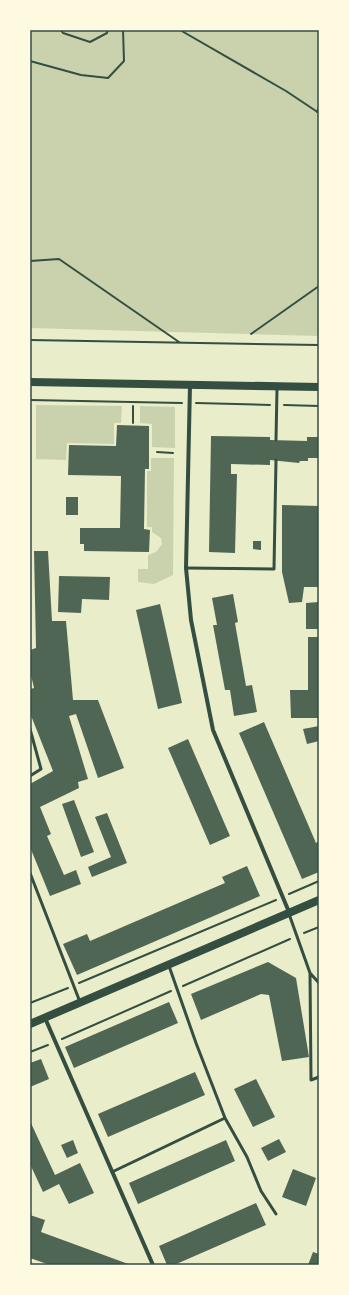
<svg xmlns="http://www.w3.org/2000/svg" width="349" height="1295" font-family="'Times New Roman',serif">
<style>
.green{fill:#cad2ad}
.building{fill:#4f6655}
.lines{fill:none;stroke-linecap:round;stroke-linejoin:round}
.path{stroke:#344e41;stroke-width:2}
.service{stroke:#344e41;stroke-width:3}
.minor{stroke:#344e41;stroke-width:4}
.secondary{stroke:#344e41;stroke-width:8}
.neatline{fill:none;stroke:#344e41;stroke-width:1.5}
</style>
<rect width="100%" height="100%" fill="#e9edc9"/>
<path class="green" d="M30,30H319V336L30,328Z
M36,405L122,406L121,423H114V444L67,443L66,460L36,459Z
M140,406L175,407V448L152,447V424L140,423Z
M151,458H174L173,575L154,584L138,582V569H148V555L156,552L162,544L161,538L152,532V527H147V471H151Z"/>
<path class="building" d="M117,425L149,426V469H145L144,529L150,530L149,552L84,551V544H80V528H120L121,476L68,475L69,445L116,446Z
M211,436L270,437V440L307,441V437H319V458H308V461H300L299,463L270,460V465L231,464V474H237L235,553L209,552Z
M66,497H78V515H66Z
M282,505L319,506V587H304L302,602L289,603L282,572Z
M253,541H261V550L253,549Z
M34,551H48L52,621H66L73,700H98L124,768L98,778L76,714L69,716L88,779L78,782L79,788L40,807L51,834L47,836L64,875L76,870L81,884L50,896L30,847V784L53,771L30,713V689L34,688L30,671V650L36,648Z
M59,576L110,577L109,600L82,599L81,613L58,612Z
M233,594L238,622L235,623L246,686L252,685L257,712L234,716L230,690H225L213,625H217L212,598Z
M319,602V629H306V603Z
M160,604L182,703L158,709L136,610Z
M308,637H319V718H291L290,690H308Z
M264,722L316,843L319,841V872L302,879L239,733Z
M319,726V741L307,744L303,729Z
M188,739L230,836L210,845L168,748Z
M74,800L94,852L81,857L62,804Z
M107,813L127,863L92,877L88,867L111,857L95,817Z
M247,866L260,896L77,975L63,944L87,934L90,941L225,883L222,877Z
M268,962L296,978L309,1057L282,1061L269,995L261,994L201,1020L191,994Z
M169,1002L178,1023L74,1068L65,1047Z
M41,1059L49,1079L30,1087V1063Z
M195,1072L205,1095L108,1137L98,1114Z
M256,1079L275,1117L253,1127L234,1089Z
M30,1121L55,1175L80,1163L94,1193L69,1204L59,1184L43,1192L30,1164Z
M279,1139L286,1152L268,1161L261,1148Z
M73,1140L78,1153L67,1158L61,1145Z
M226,1140L235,1161L138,1204L129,1183Z
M293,1169L316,1178L306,1206L282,1197Z
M256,1203L266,1225L174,1265H167L159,1246Z
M30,1215L45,1220L41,1232L131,1265H50L30,1258Z
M313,1252L319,1254V1265H308Z"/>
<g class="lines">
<path class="path" d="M61,30L63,33L90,42L107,33L108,30
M180,30L286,91L319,113
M30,61L81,75L108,78L124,61L123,30
M317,112L319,107
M30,261L59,259L179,342
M251,334L319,286
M30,340L319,345
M30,400L182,403
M196,403L270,405
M284,405L319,406
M133,423V406
M157,452L173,453
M289,894L319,881
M304,933L319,927
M79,983L276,900
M183,986L290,939
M30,1003L68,988
M62,1039L171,991
M30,1052L48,1045"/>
<path class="service" d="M276,440L277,388
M186,568L274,569L276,460
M30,729L41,769L30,776
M30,873L80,1002
M289,914L310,973L319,983
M169,966L196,1043L225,1118L247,1157L261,1191L276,1214
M310,973L311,1080L319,1077
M112,1172L225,1118"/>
<path class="minor" d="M190,385L186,568L191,620L213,730L289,912
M45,1018L153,1265"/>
<path class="secondary" d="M30,382L319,387
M30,1024L319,900"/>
</g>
<rect width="349" height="1295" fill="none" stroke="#fefae0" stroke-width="62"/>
<rect x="31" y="31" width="287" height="1233" class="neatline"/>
</svg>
